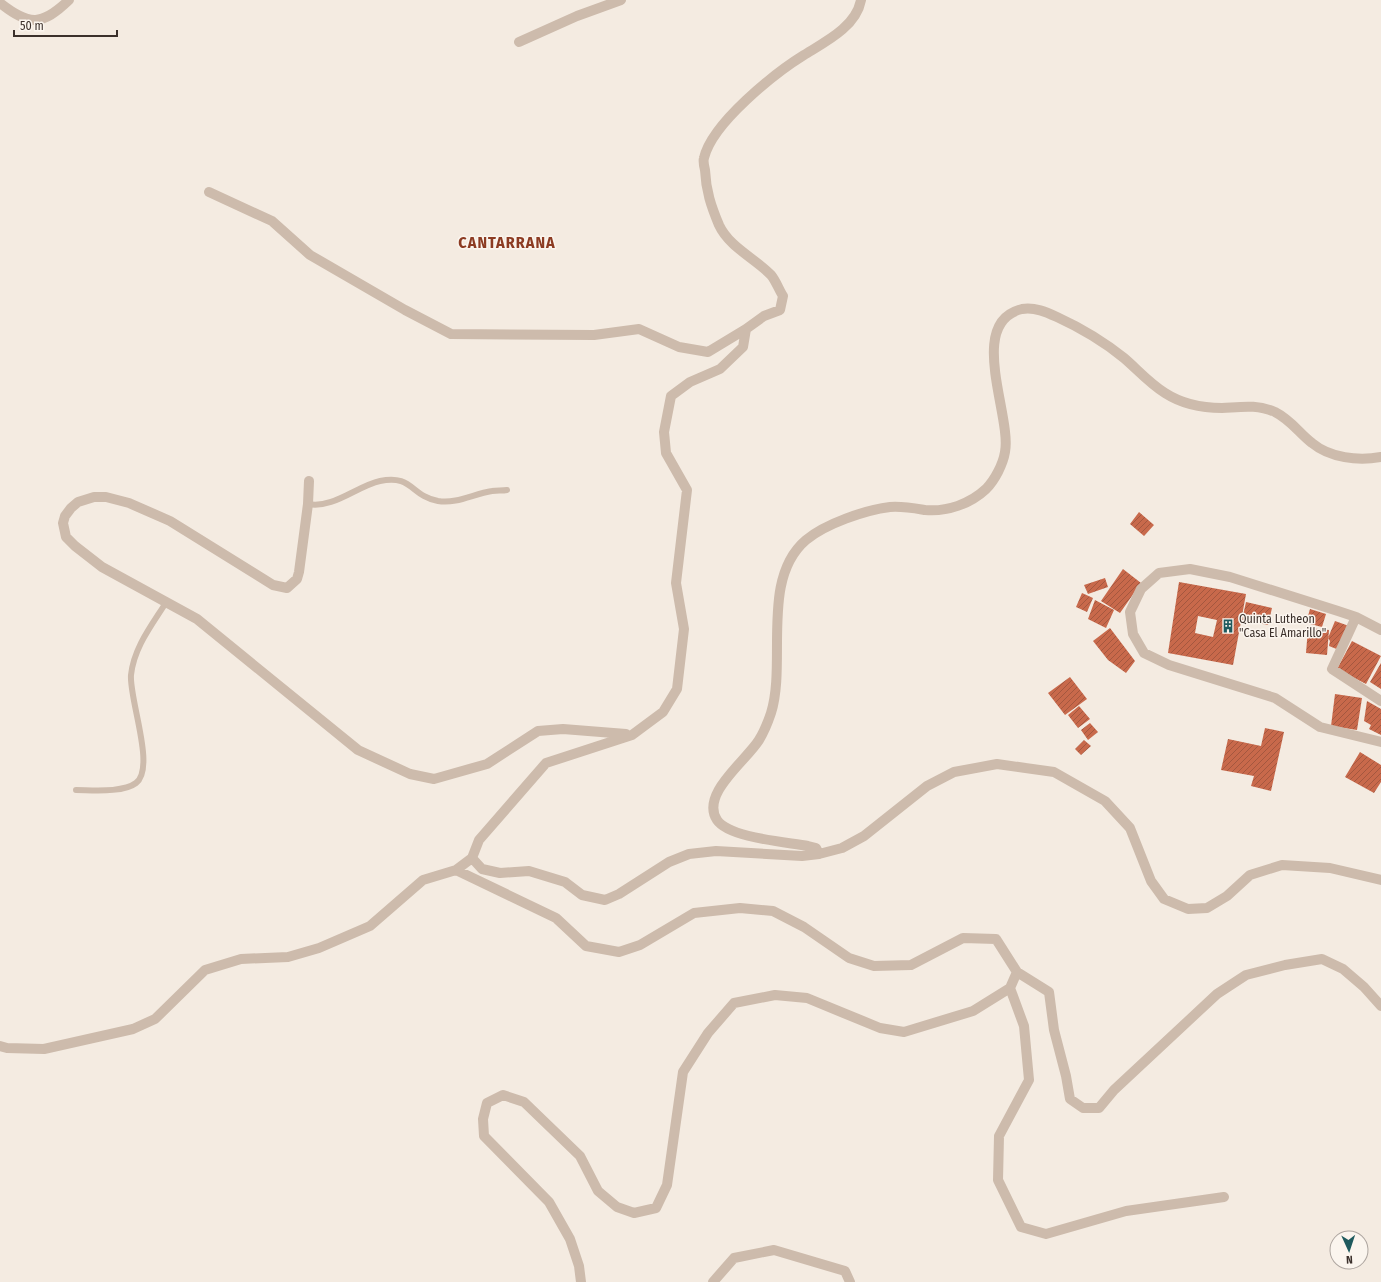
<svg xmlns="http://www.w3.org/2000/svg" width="1381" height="1282" font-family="'Fira Sans Condensed',sans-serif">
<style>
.building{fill:url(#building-hatch);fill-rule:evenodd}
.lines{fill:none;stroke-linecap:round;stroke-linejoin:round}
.lane{stroke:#cdbbac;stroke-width:6}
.street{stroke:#cdbbac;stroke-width:10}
.labels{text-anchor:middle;stroke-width:3;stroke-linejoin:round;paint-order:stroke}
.poi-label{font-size:12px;fill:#3b302b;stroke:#fbf5ee;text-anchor:start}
.district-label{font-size:16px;font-weight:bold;letter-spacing:1px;fill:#8c3b22;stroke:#fbf5ee}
</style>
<defs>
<pattern id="building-hatch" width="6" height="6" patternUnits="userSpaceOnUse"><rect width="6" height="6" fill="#c8694b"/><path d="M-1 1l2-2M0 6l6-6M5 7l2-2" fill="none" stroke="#a4573f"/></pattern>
</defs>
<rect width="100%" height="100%" fill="#f4ebe1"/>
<path class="building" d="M1139,512L1154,525L1144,536L1130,524Z
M1123,569L1141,583L1120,613L1101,601Z
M1105,578L1108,587L1088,594L1084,585Z
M1179,582L1246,594L1233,665L1168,653ZM1198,616L1217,620L1213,637L1195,633Z
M1082,593L1093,598L1087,612L1076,607Z
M1095,600L1114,610L1106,628L1088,619Z
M1246,602L1272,608L1268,625L1242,620Z
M1310,609L1326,614L1322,627L1306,623Z
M1335,621L1349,626L1339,650L1329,646L1330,641L1328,638Z
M1110,628L1135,661L1126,673L1108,660L1093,641Z
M1308,628L1329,630L1327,655L1306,653Z
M1352,641L1381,656L1366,684L1337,669Z
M1381,663V689L1370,682Z
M1070,677L1087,699L1065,715L1048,693Z
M1335,694L1362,698L1357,730L1331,726Z
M1367,701L1381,709V735L1369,729L1371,725L1364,721Z
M1079,706L1090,719L1078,728L1068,715Z
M1090,723L1098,732L1088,740L1081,730Z
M1265,728L1284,732L1271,791L1251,786L1254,776L1221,770L1228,739L1261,746Z
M1084,740L1091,746L1081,755L1075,749Z
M1360,752L1381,765V782L1374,793L1345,777Z"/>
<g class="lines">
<path class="lane" d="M308,504C333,509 357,486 380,481C412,474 411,496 438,501C457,504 473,494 492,491C497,490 502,491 507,490
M76,790C92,790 123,793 136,783C156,768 129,699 131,675C134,647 152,625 167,601"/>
<path class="street" d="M861,0C856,27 825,42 804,55C775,73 712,123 704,158C703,161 704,166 705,170C706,191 711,206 719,225C729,247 756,259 771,275C776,281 779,290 783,296L780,310L764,316L746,329L743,347L720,369L690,382L671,396L664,432L666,453L687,490L676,583L684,629L677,689L663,712L632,735L546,763L479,840L472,858L482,869L500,873L529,871L565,882L582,895L605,900L619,894L669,862L689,854L716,851L802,856L819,854L842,848L864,836L927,786L954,772L997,764L1054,772L1105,801L1130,828L1151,881L1164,899L1188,909L1207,908L1227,896L1250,875L1282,865L1330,868L1381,880
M0,3C29,26 42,26 69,0
M519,42L577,16L621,0
M209,192L272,221L310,255L405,310L451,334L594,335L639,329L679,347L708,352L746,329
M309,481L308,504L299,572L297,579L287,588L273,585L170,521L129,503L106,497H94L78,502L71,508L65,516L63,523L66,537L75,546L102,567L197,619L358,750L410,774L434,779L487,764L538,731L563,729L626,734
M1356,617L1332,669L1381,701
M1381,630L1356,617L1338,611L1230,577L1190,569L1159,573L1141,589L1130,612L1133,634L1144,653L1169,665L1275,698L1320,727L1381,742
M819,854L816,848L808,846C787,842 729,838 717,820C700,794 746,761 759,740C764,732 768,722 771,713C787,662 760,579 806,540C825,524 865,510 890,507C902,506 913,508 925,510C947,512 970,504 986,489C995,480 1003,464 1005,452C1012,416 966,322 1022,309C1035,307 1046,312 1057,317C1081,328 1103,341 1124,358C1137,369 1149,383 1165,393C1182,404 1202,408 1222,408C1241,407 1257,404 1275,412C1291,420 1299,433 1312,443C1330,458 1358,461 1381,457
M456,870L556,918L586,946L619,952L640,945L694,913L740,908L773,911L804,927L849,958L874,966L911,965L963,938L996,939L1017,972L1010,988L973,1011L904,1032L880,1028L807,998L775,995L734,1003L708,1033L683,1072L667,1185L656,1208L634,1213L617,1207L598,1191L580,1156L524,1102L503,1095L487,1103L483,1119L484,1136L549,1202L570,1239L579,1266L581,1282
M1017,972L1049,992L1054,1030L1066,1076L1070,1099L1083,1108H1099L1114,1090L1217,994L1246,975L1285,965L1322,959L1343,969L1364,987L1381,1006
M1010,988L1024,1026L1029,1080L999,1136L998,1180L1021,1227L1046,1234L1126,1211L1224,1197
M0,1046L7,1048L44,1049L133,1029L155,1019L205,970L241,959L288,957L319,948L370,926L423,880L456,870L472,858
M713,1282L734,1258L774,1250L845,1271L850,1282"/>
</g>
<defs>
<g id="building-bare" transform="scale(1.08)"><path d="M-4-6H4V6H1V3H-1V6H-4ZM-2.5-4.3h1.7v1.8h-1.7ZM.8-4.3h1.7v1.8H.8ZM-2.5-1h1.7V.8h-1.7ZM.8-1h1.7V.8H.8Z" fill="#1f5a5e" stroke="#fbf5ee" stroke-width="2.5" paint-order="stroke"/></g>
</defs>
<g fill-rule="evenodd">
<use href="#building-bare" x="1228" y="626"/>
</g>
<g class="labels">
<g class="poi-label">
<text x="1239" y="623">Quinta Lutheon<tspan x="1239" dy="14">"Casa El Amarillo"</tspan></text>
</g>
<g class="district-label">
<text x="507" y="248">CANTARRANA</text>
</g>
</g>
<g transform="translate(1349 1250) rotate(177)"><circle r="19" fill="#fbf5ee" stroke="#aea6a0"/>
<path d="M0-3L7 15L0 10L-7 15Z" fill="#1f5a5e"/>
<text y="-6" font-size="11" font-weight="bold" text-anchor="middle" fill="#3b302b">N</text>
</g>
<path d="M14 30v6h103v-6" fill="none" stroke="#3b302b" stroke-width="2"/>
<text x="20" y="30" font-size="12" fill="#3b302b" stroke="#fbf5ee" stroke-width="3" paint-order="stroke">50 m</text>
</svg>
